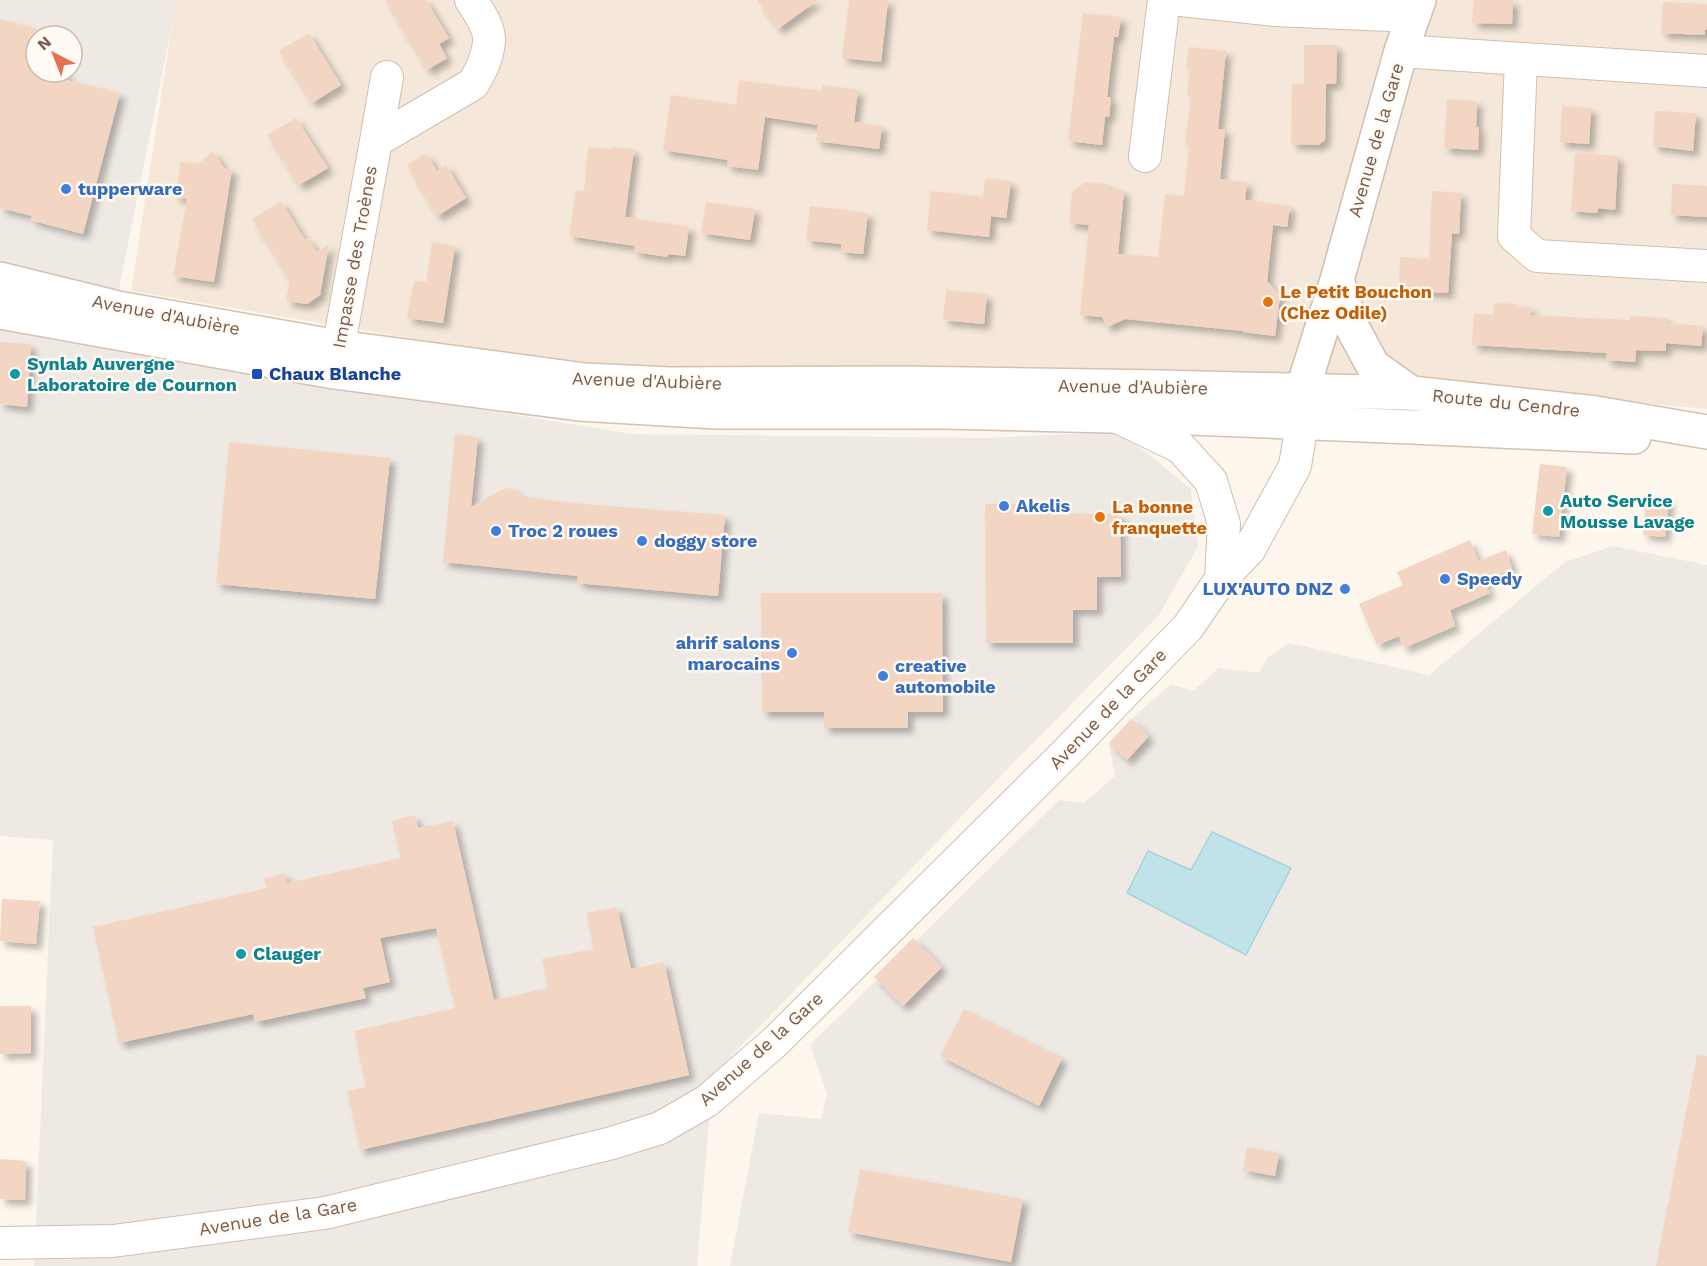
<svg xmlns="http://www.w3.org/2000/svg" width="1707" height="1266" font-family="'Work Sans',sans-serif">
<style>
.residential{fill:#f5e8da}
.industrial{fill:#efe9e4;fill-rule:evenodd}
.water{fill:#bfe3e8;stroke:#a5d3da;stroke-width:1.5}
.building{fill:#f3d5c3;filter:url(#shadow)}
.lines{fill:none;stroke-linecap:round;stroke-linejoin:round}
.minor-casing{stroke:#d1beb0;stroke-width:34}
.tertiary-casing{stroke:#d1beb0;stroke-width:36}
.secondary-casing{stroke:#d6c0b0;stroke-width:36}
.minor{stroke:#fff;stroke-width:32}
.tertiary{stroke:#fff;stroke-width:33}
.secondary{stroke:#fff;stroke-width:33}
.shop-dot{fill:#3f7fe0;stroke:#fffaf3;stroke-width:2}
.food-dot{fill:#e8710a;stroke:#fffaf3;stroke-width:2}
.culture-dot{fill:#0f9aa8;stroke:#fffaf3;stroke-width:2}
.transit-dot{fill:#1a4fb4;stroke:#fffaf3;stroke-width:2}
.labels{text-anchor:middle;stroke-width:5;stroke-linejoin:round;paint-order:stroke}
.street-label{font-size:18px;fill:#7a5c4d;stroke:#fffaf3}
.shop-label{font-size:18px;font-weight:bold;fill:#366cbe;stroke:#fffaf3;text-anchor:start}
.food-label{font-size:18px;font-weight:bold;fill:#c56008;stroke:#fffaf3;text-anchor:start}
.culture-label{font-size:18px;font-weight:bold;fill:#0d838f;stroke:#fffaf3;text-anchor:start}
.transit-label{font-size:18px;font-weight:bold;fill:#164399;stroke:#fffaf3;text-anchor:start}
</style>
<defs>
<filter id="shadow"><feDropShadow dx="5.5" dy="5.5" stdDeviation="3" flood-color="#0004"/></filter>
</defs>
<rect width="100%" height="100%" fill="#fdf6ec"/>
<path class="residential" d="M176,0H1707V409L1348,375L581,367L131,291Z"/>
<path class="industrial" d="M0,0H176L171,30L107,348L631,434L984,438L1121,432L1191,489L1198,547L1159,615L981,796L713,1075L697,1266H34L53,840L0,836ZM36,36H72V72H36Z
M1613,546L1707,565V1266H730L759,1113L821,1119L827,1094L810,1045L1059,800L1084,803L1115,776L1109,743L1131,719L1171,684L1193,691L1219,668L1259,673L1268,657L1289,643L1429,675L1565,562Z"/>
<path class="water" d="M1212,832L1291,868L1246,955L1127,893L1148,851L1191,870Z"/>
<path class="building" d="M385,0H426L449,38L439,44L447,58L427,70Z
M757,0H818L778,29Z
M849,0H888L881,62L842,58Z
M1474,0H1513L1512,24L1472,23Z
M1663,2L1707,4V30L1705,29V35L1661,33Z
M1083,13L1121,17L1118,37H1114L1107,97H1111L1109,117H1105L1102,145L1068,141Z
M0,19L63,36H36V72H68L66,80L120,93L83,234L30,220L32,216L0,208Z
M309,33L341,85L312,103L279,51Z
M1304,45H1337L1336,84H1326L1325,140L1318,145L1291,144L1292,84H1304Z
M1189,47L1226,51L1218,129H1225L1220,179L1247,182L1245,200L1290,206L1287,227L1273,225L1267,281L1280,296L1275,336L1243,332V331L1125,319L1107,327L1102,317L1080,315L1089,225L1069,223L1072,192L1085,182L1109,184V189L1124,190L1118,254L1158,257L1165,194L1184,196L1189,146L1185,145L1191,96L1187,95L1190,68L1186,67Z
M739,80L822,91L823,85L858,90L854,122L882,126L879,149L816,141L818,125L765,117L758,170L727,166L728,160L663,150L671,95L736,105Z
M1447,99L1477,101L1476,127H1479L1478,150L1444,148Z
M1562,106L1591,108L1589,144L1560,142Z
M1655,111L1696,113L1693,151L1653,146Z
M296,118L328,168L299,185L267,135Z
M588,147L610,149L611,147L634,149L625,217L689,227L685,256L668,254V257L634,252L635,246L569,236L576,190L584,191Z
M213,151L224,168L232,169L214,282L173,276L187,199L175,197L181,161L198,164Z
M426,153L437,171L446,165L466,198L437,216L407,165Z
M1575,153L1618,156L1615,210L1598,208V213L1571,211Z
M985,178L1011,181L1006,218L991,216L989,237L927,230L931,191L983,197Z
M1672,184L1707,186V217L1671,215Z
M1432,191L1461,193L1459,234L1452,233L1448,293L1399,290L1400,257L1429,259Z
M281,201L305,240L308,238L317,252L329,244L320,295L307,304L286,301L290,280L252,219Z
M706,202L755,209L750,240L701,233Z
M810,206L868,213L863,254L841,252V244L806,240Z
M432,242L455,246L443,323L407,318L414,281L426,282Z
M946,290L987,294L984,324L943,320Z
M1494,303L1517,304V307H1531L1530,315L1630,320V316L1667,318V323L1703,326L1701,346L1666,343V351L1636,350L1635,362L1606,360L1607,353L1472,345L1474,313L1493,315Z
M0,342L31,344L27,407L0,404Z
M455,434L478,437L471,507L505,488L513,489L523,497L583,504L725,515L718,596L577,583L578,576L443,562Z
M229,442L390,458L375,599L216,584Z
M1540,464L1567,467L1559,537L1532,534Z
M1646,497L1669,499L1665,537L1643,535Z
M985,504H1024V513L1120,514L1121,577H1097V610H1073V643H986Z
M1470,540L1478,561L1506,550L1512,569L1484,581L1490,593L1450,610L1455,626L1404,648L1399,636L1377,645L1359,604L1403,585L1397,572Z
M761,593H942L943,712H908V728H824V712H762Z
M1131,719L1149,736L1127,760L1109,743Z
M415,815L418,828L453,821L494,1000L548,988L542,959L594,949L586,913L617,907L631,969L664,962L689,1075L360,1150L347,1091L366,1087L354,1031L455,1008L436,928L380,938L390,982L363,988L366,998L255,1022L253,1014L119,1043L93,927L267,888L264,878L285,873L287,883L401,858L392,821Z
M2,899L40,901L36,944L0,941Z
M913,938L942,967L903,1006L874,977Z
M0,1006H31V1053L0,1054Z
M964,1009L1062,1058L1039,1106L940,1056Z
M1697,1055L1707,1056V1266H1656Z
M1247,1147L1279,1153L1275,1176L1243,1170Z
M0,1159L26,1161L25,1200L0,1199Z
M860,1169L1023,1199L1011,1262L848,1232Z"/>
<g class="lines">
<g class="minor-casing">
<path id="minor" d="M1181,0L1275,10L1412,16
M1401,51L1707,71
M1521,59L1514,236L1537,256L1707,266
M376,141L387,77
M1145,156L1164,0
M334,372L376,141L473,84C481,71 489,55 489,39C489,26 478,11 471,0
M1120,418L1180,447L1211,481L1224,524L1221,579
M0,1243L113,1241L325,1213L612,1143L660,1128L707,1101L776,1041L1065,754L1188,627L1221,579L1249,550L1295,466L1302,423"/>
</g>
<g class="tertiary-casing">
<path id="tertiary" d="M1337,280L1352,327L1373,366L1411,393
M1302,419V391L1337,280L1401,51L1419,0"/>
</g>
<g class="secondary-casing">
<path id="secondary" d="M0,279L118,308L338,347L585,380L670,384L902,383L1161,387L1411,393L1596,413L1707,432
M0,312L334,372L579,404L716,412H943L1191,418L1411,427L1634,437"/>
</g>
<use href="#minor" class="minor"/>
<use href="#tertiary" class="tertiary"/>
<use href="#secondary" class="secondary"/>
</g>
<g class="shop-dot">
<circle cx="66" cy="189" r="6"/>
<circle cx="1004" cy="506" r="6"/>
<circle cx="496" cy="531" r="6"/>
<circle cx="642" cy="541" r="6"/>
<circle cx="1445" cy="579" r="6"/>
<circle cx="1345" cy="589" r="6"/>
<circle cx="792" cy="653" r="6"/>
<circle cx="883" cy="676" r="6"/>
</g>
<g class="food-dot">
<circle cx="1268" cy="302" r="6"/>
<circle cx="1100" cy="517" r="6"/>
</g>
<g class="culture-dot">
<circle cx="15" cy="374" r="6"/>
<circle cx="1548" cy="511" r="6"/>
<circle cx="241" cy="954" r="6"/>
</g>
<rect class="transit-dot" x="251" y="368" width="12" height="12" rx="3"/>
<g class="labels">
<g class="street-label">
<text transform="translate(1376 140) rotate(-74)" y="6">Avenue de la Gare</text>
<text transform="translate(355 257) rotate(-80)" y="6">Impasse des Troènes</text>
<text transform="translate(166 315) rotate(11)" y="6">Avenue d'Aubière</text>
<text transform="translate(647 381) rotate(2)" y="6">Avenue d'Aubière</text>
<text transform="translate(1133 387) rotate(1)" y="6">Avenue d'Aubière</text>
<text transform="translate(1506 403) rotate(6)" y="6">Route du Cendre</text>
<text transform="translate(1108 709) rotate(-46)" y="6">Avenue de la Gare</text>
<text transform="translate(761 1049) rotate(-42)" y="6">Avenue de la Gare</text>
<text transform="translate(278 1217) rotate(-9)" y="6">Avenue de la Gare</text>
</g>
<g class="shop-label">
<text x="78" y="195">tupperware</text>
<text x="1016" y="512">Akelis</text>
<text x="508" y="537">Troc 2 roues</text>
<text x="654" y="547">doggy store</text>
<text x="1457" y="585">Speedy</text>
<text x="1333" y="595" text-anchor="end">LUX'AUTO DNZ</text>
<text x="780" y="649" text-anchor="end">ahrif salons<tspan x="780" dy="21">marocains</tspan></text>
<text x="895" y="672">creative<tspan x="895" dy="21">automobile</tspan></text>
</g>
<g class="food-label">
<text x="1280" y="298">Le Petit Bouchon<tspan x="1280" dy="21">(Chez Odile)</tspan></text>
<text x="1112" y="513">La bonne<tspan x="1112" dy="21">franquette</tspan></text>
</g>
<g class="culture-label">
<text x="27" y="370">Synlab Auvergne<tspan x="27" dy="21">Laboratoire de Cournon</tspan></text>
<text x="1560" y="507">Auto Service<tspan x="1560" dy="21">Mousse Lavage</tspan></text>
<text x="253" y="960">Clauger</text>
</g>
<g class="transit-label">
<text x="269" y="380">Chaux Blanche</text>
</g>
</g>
<g transform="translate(54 54) rotate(318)"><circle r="28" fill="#fffaf3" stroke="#cabbb1" stroke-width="1.5"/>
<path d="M0-4.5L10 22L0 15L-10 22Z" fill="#e76f51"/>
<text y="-9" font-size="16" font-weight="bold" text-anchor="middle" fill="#7a5c4d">N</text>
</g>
</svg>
